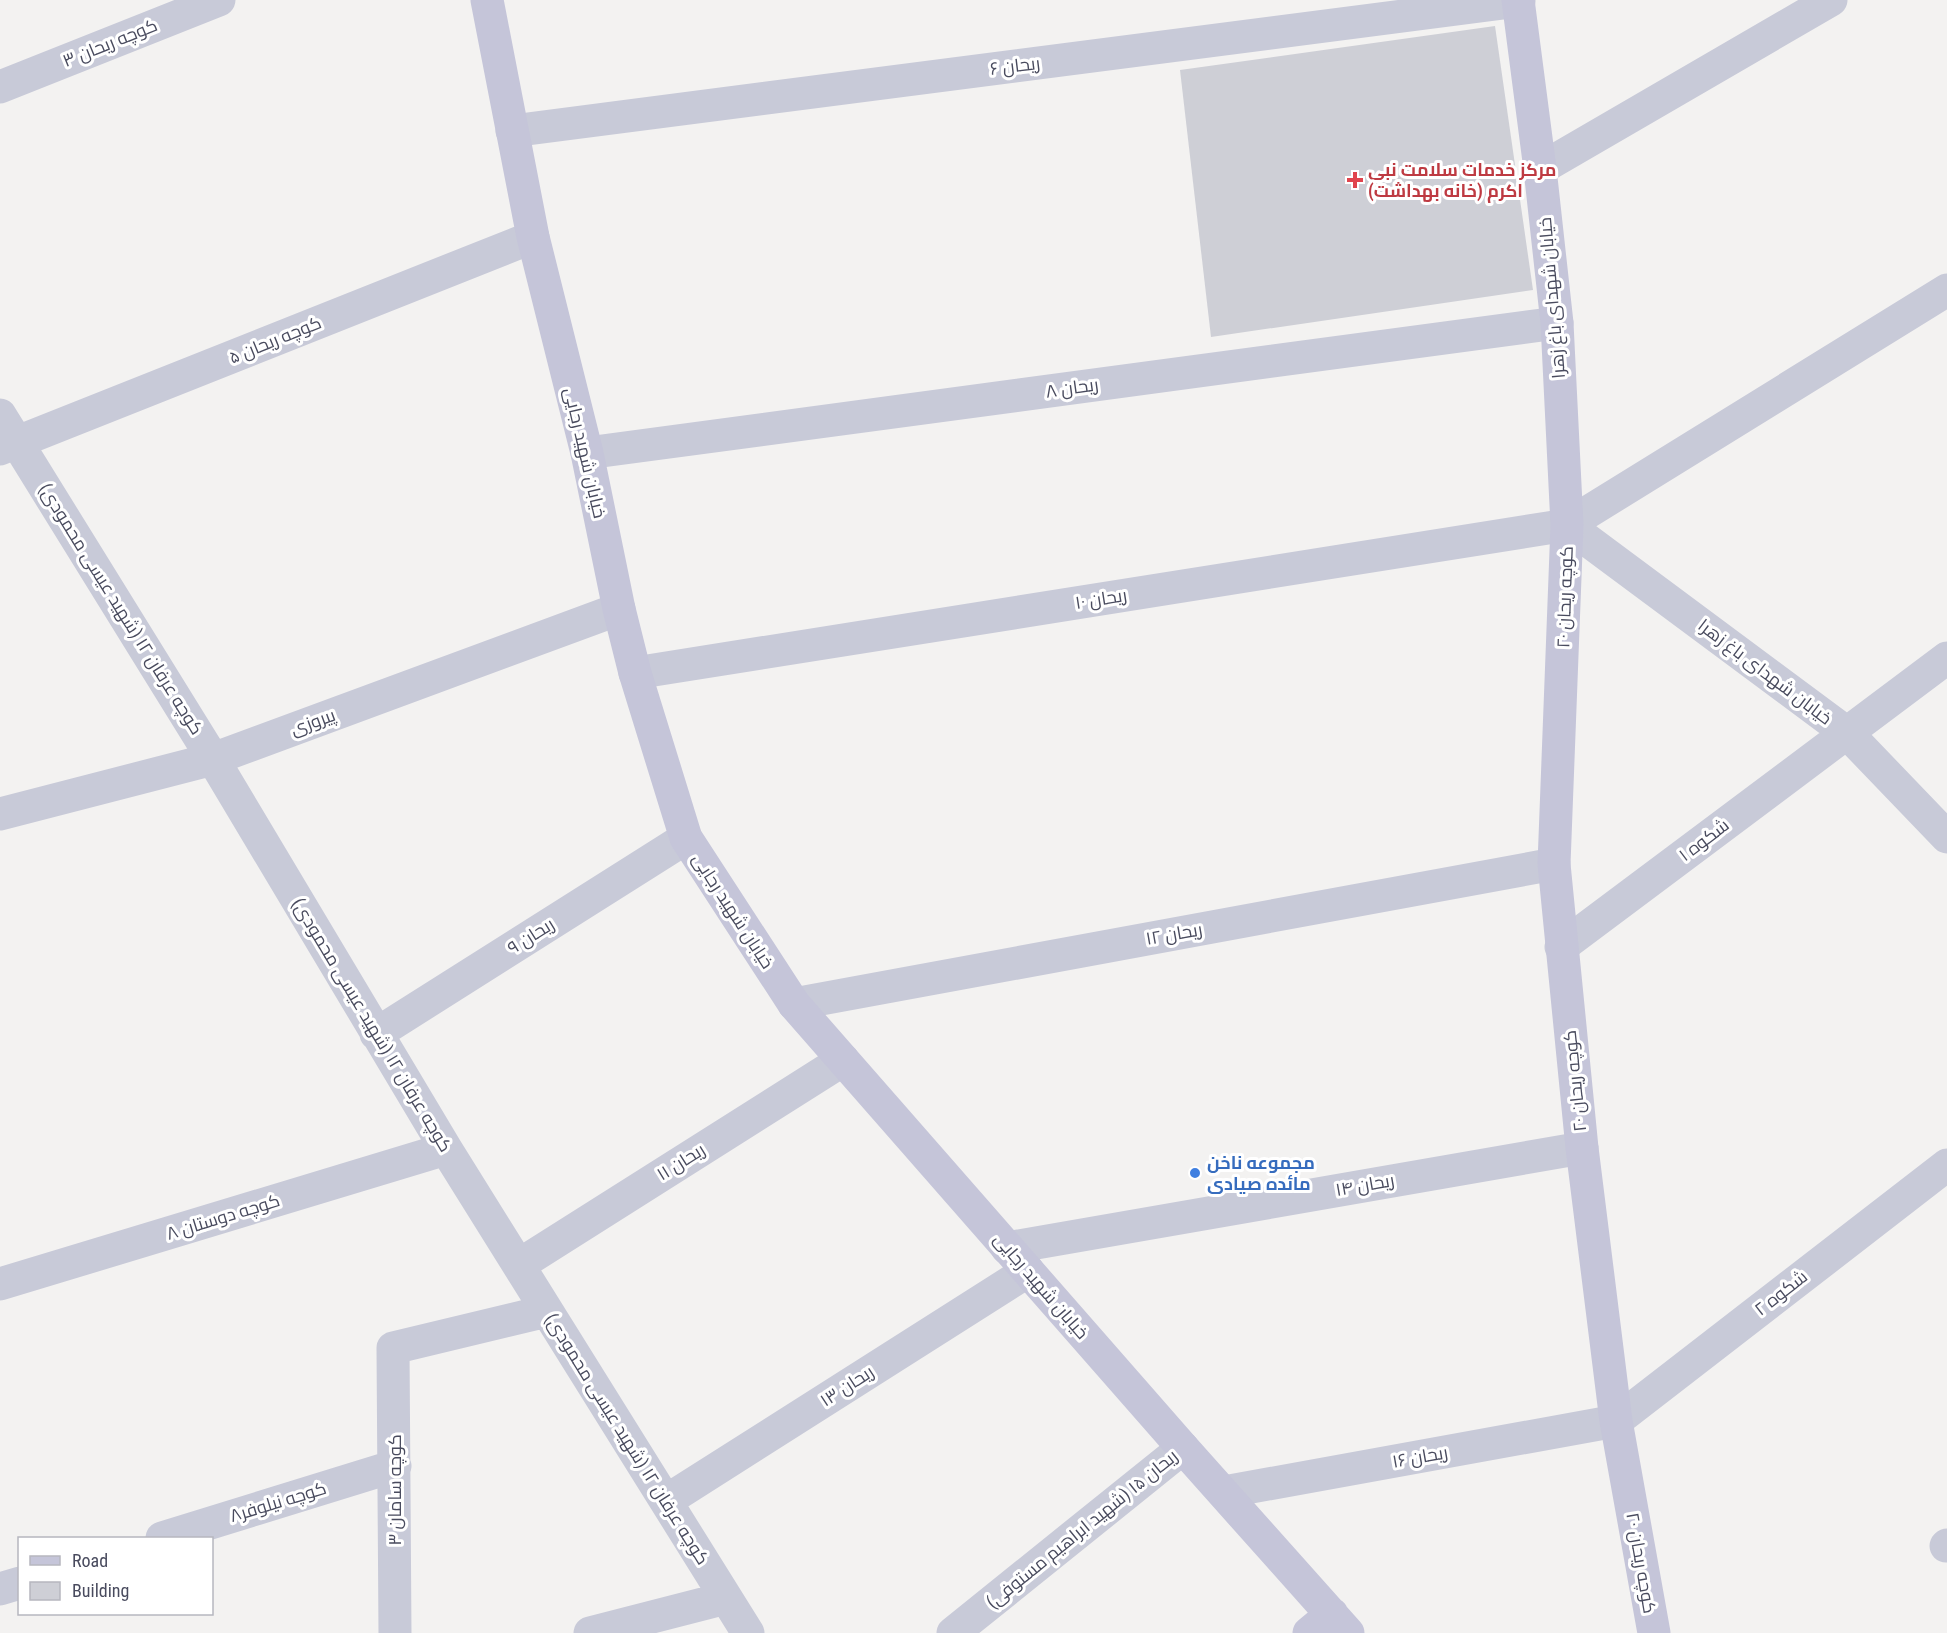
<svg xmlns="http://www.w3.org/2000/svg" width="1947" height="1633" font-family="'Roboto Condensed',Cairo,sans-serif">
<style>
.building{fill:#cecfd6}
.lines{fill:none;stroke-linecap:round;stroke-linejoin:round}
.street{stroke:#c8cad8;stroke-width:33}
.secondary{stroke:#c5c5d9;stroke-width:33}
.health-dot{fill:#e0444e;stroke:#fff;stroke-width:2}
.shop-dot{fill:#3f7fe0;stroke:#fff;stroke-width:2}
.labels{text-anchor:middle;stroke-width:6;stroke-linejoin:round;paint-order:stroke}
.street-label{font-size:18px;fill:#494b5e;stroke:#fff}
.health-label{font-size:18px;font-weight:bold;fill:#be3a42;stroke:#fff;text-anchor:start}
.shop-label{font-size:18px;font-weight:bold;fill:#366cbe;stroke:#fff;text-anchor:start}
</style>
<rect width="100%" height="100%" fill="#f3f2f1"/>
<path class="building" d="M1495,26L1533,290L1211,337L1180,70Z"/>
<g class="lines">
<path class="street" d="M0,87L219,0
M512,131L1519,1
M1540,169L1831,0
M0,415L213,759L446,1149L748,1633
M0,449L533,237
M587,453L1557,323
M1567,525L1847,733L1947,837
M635,673L1567,525L1947,290
M0,814L213,759L619,609
M1561,947L1947,658
M794,1004L1554,864
M376,1034L686,838
M1007,1248L1582,1148
M519,1265L843,1060
M0,1284L446,1149
M1224,1492L1616,1421L1947,1165
M666,1501L1028,1271
M162,1538L395,1466
M1946,1546L1947,1545
M0,1589L20,1583
M395,1633L393,1348L547,1311
M590,1633L726,1598
M953,1633L1183,1448"/>
<path class="secondary" d="M487,0L533,237L587,453L619,609L635,673L686,838L794,1004L1183,1448L1348,1633
M1518,0L1540,169L1557,323L1567,525L1554,864L1582,1148L1616,1421L1654,1633
M1309,1633L1332,1614"/>
</g>
<path class="health-dot" d="M1352 171h6v6h6v6h-6v6h-6v-6h-6v-6h6z"/>
<circle class="shop-dot" cx="1195" cy="1173" r="6"/>
<g class="labels">
<g class="street-label">
<text transform="translate(110 43) rotate(-22)" y="6">کوچه ریحان ۳</text>
<text transform="translate(1015 66) rotate(-7)" y="6">ریحان ۶</text>
<text transform="translate(1552 298) rotate(-95)" y="6">خیابان شهدای باغ‌ زهرا</text>
<text transform="translate(275 340) rotate(-22)" y="6">کوچه ریحان ۵</text>
<text transform="translate(1072 388) rotate(-8)" y="6">ریحان ۸</text>
<text transform="translate(585 453) rotate(77)" y="6">خیابان شهید رجایی</text>
<text transform="translate(1565 597) rotate(-88)" y="6">کوچه ریحان ۲۰</text>
<text transform="translate(1101 599) rotate(-9)" y="6">ریحان ۱۰</text>
<text transform="translate(121 609) rotate(58)" y="6">کوچه عرفان ۱۲ (شهید عیسی محمودی)</text>
<text transform="translate(1765 672) rotate(37)" y="6">خیابان شهدای باغ زهرا</text>
<text transform="translate(313 722) rotate(-20)" y="6">پیروزی</text>
<text transform="translate(1704 840) rotate(-37)" y="6">شکوه ۱</text>
<text transform="translate(733 911) rotate(57)" y="6">خیابان شهید رجایی</text>
<text transform="translate(1174 934) rotate(-10)" y="6">ریحان ۱۲</text>
<text transform="translate(531 936) rotate(-32)" y="6">ریحان ۹</text>
<text transform="translate(372 1025) rotate(59)" y="6">کوچه عرفان ۱۲ (شهید عیسی محمودی)</text>
<text transform="translate(1575 1081) rotate(-96)" y="6">کوچه ریحان ۲۰</text>
<text transform="translate(681 1162) rotate(-32)" y="6">ریحان ۱۱</text>
<text transform="translate(1365 1185) rotate(-10)" y="6">ریحان ۱۴</text>
<text transform="translate(223 1217) rotate(-17)" y="6">کوچه دوستان ۸</text>
<text transform="translate(1041 1286) rotate(49)" y="6">خیابان شهید رجایی</text>
<text transform="translate(1781 1293) rotate(-38)" y="6">شکوه ۲</text>
<text transform="translate(847 1386) rotate(-33)" y="6">ریحان ۱۳</text>
<text transform="translate(627 1439) rotate(58)" y="6">کوچه عرفان ۱۲ (شهید عیسی محمودی)</text>
<text transform="translate(1420 1457) rotate(-10)" y="6">ریحان ۱۶</text>
<text transform="translate(395 1490) rotate(-90)" y="6">کوچه سامان ۳</text>
<text transform="translate(278 1502) rotate(-17)" y="6">کوچه نیلوفر۸</text>
<text transform="translate(1082 1529) rotate(-39)" y="6">ریحان ۱۵ (شهید ابراهیم مستوفی)</text>
<text transform="translate(1641 1563) rotate(80)" y="6">کوچه ریحان ۲۰</text>
</g>
<g class="health-label">
<text x="1368" y="176">مرکز خدمات سلامت نبی<tspan x="1368" dy="21">اکرم (خانه بهداشت)</tspan></text>
</g>
<g class="shop-label">
<text x="1207" y="1169">مجموعه ناخن<tspan x="1207" dy="21">مائده صیادی</tspan></text>
</g>
</g>
<rect x="18" y="1537" width="195" height="78" fill="#ffffff" stroke="#b6b7bf" stroke-width="1.5"/>
<rect x="30" y="1556" width="30" height="9" fill="#c5c5d9" stroke="#b6b7bf" stroke-width="1.5"/>
<text x="72" y="1567" font-size="18" fill="#494b5e">Road</text>
<rect x="30" y="1582" width="30" height="18" fill="#cecfd6" stroke="#b6b7bf" stroke-width="1.5"/>
<text x="72" y="1597" font-size="18" fill="#494b5e">Building</text>
</svg>
